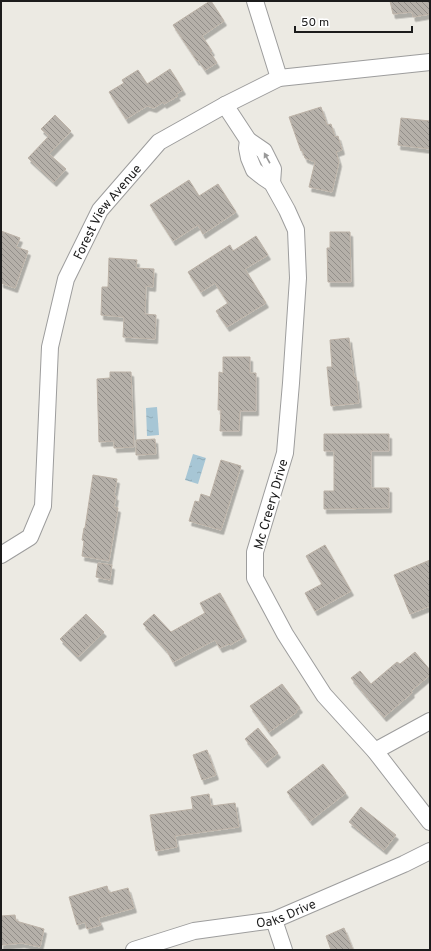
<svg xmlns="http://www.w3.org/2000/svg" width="431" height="951" font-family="Overpass,sans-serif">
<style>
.water{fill:url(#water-ripples)}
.building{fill:url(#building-back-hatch);stroke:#bcb2a7;filter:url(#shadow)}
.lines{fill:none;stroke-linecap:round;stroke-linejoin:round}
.street-casing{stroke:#9d9d9d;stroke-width:18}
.street{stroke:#fff;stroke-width:16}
.oneway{fill:#999}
.labels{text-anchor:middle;stroke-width:3.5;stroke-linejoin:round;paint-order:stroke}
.street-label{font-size:13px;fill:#1c1c1c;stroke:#fff}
</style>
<defs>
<pattern id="water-ripples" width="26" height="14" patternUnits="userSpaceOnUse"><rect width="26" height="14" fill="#a7c6d5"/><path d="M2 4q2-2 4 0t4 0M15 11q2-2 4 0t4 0" fill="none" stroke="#8faab6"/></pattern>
<pattern id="building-back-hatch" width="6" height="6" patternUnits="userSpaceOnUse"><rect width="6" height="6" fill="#b5b0a9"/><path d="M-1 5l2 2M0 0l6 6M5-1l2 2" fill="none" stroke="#928e89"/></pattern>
<filter id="shadow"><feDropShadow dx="2.5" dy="4.5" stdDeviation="0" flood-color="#0004"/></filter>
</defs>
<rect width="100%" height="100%" fill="#eceae3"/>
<path class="water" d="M157,407L159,435L147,436L146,408Z
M193,454L206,458L198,484L185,480Z"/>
<path class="building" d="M210,1H211L224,21L202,36L212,51L210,52L217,63L205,70L198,60L197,61L173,25Z
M390,1H430V14L413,17L412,12L393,14Z
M170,69L183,90L176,94L178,96L164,104L163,102L154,108L147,106L126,119L109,92L124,83L122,80L138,70L147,84Z
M321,107L327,125L331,124L335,137L338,136L342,150L336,152L339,162L332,192L309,187L315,162L305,158L302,150L301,151L289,117Z
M55,115L71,131L49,154L66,169L54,182L28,158L49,136L41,129Z
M401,118L430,121V149L398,145Z
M189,180L199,196L218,184L236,212L203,234L198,225L173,241L150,205Z
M1,231L20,238L16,247L28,251L15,288L1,283Z
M330,232H350L351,282H328L327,248H330Z
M256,236L268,255L245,269L266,303L227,327L216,311L228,303L215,283L201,292L188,272L230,245L233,251Z
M109,258L137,260L136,268L154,269L153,287L146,286L145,314L156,315L155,339L123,337L124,317L101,315L102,287H108Z
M349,338L354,377H356L359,403L331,406L327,367H332L330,340Z
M223,357H250V373H256V411H240L239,431H220L221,410H218L219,372L223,373Z
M110,372H131L134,447L114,448V441L99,442L97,379L110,378Z
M324,434H389V451H371V488H389V508L324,509V491H334V451H324Z
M155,439L156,454L136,455V440Z
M221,460L241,466L221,530L189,521L195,501L199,502L201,494L210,497Z
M93,475L117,479L114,496H116L114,507L118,508L109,561L82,556L84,541L82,540L84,528H85Z
M325,545L351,591L315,611L305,593L322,584L306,556Z
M430,560V606L410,614L394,575Z
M98,563L112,565L110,580L96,577Z
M220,593L244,637L230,645L229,644L220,648L215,640L173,662L167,651L143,624L154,614L171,632L205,613L200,603Z
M86,614L104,632L78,657L60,639Z
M415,652L430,670V675L411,691L412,693L384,717L351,678L360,671L371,684L397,662L400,664Z
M282,684L300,708L296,711L297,712L269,732L250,706Z
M258,728L278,753L265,763L245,739Z
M207,750L216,775L202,780L193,755Z
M323,764L346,793L310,821L287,792Z
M209,794L211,806L235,803L239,827L175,836L177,847L156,851L150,815L193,809L191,797Z
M361,807L396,835L384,850L349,822Z
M107,886L109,893L128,888L134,908L98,918L101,925L87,929L85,922L77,925L69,897Z
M15,915L16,921L44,929L40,947L22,943L1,945V916Z
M344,928L353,950H331L326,936Z"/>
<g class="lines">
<g class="street-casing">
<g id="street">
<path d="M255,1L279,78"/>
<path d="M225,105L248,140L264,151L273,169L272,183"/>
<path d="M248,140L247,148L249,158L254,170L263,177L272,183L287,210L296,230L298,278L291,383L285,453L255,552V578L285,634L324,695L375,751L430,822"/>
<path id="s1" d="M1,555L30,537L43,506L50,347L66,279L100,210L159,142L225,105L279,78L430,62"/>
<path d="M375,751L430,721"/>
<path d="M274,920L284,950"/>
<path id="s2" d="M134,950L194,931L274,920L404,864L430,851"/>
</g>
</g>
<use href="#street" class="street"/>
</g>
<defs><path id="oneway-solid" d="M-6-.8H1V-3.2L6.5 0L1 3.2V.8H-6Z"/></defs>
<use class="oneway" href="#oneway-solid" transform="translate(267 158) rotate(-119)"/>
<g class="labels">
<g class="street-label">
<text dy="5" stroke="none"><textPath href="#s1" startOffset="376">Forest View Avenue</textPath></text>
<text transform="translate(270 504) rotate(-74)" y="5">Mc Creery Drive</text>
<text dy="5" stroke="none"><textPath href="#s2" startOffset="157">Oaks Drive</textPath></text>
</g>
</g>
<rect width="431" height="951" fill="none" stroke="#1c1c1c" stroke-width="4"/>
<path d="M295 26v6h117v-6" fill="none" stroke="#1c1c1c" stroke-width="2"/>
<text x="301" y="26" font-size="12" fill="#1c1c1c" stroke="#ffffff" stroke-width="3" paint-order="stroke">50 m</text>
</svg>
